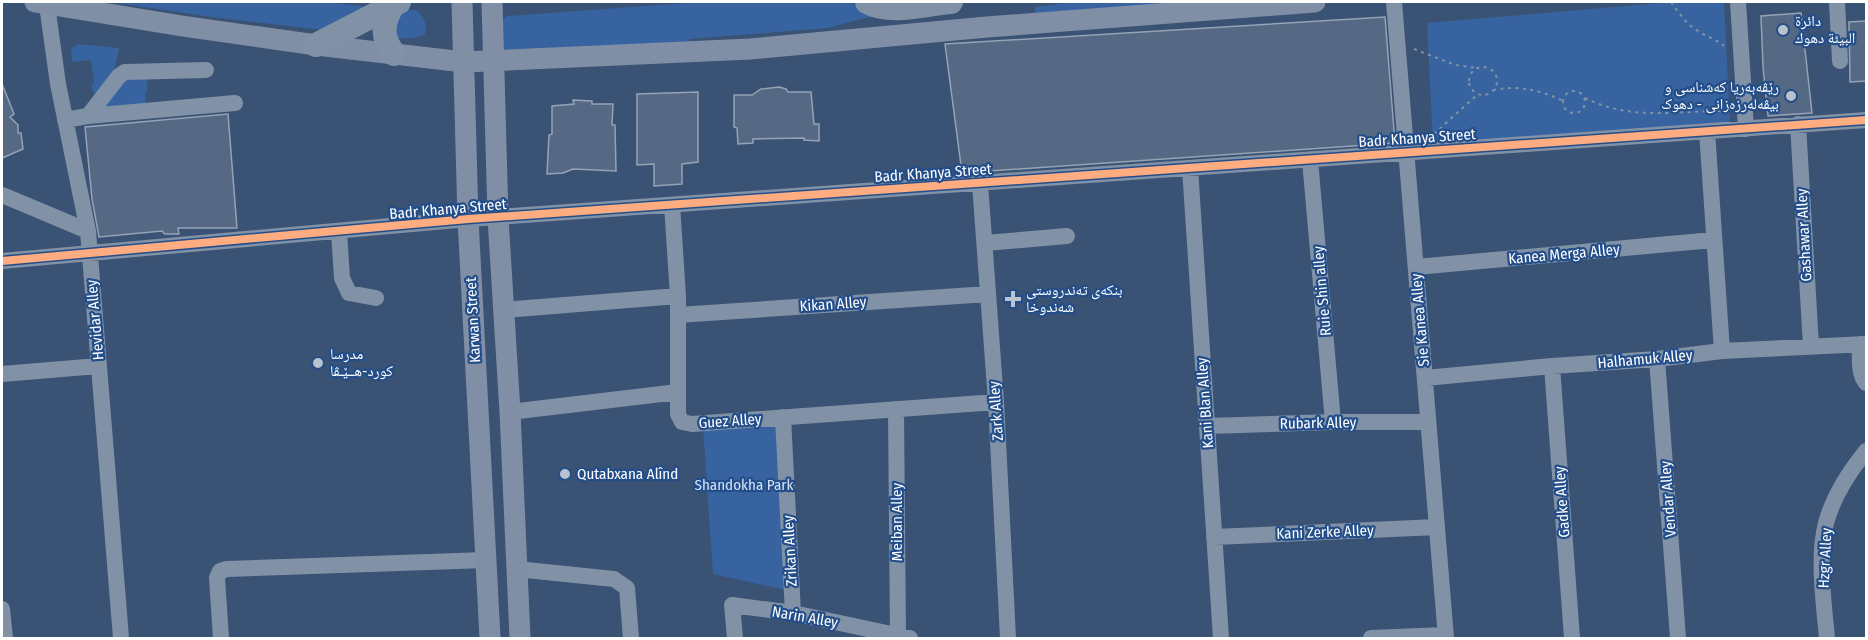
<svg xmlns="http://www.w3.org/2000/svg" width="1868" height="640" font-family="'Fira Sans Condensed','Noto Naskh Arabic',sans-serif">
<style>
.green{fill:#3764a0}
.building{fill:#566984;stroke:#95a3b6;stroke-width:1.5}
.lines{fill:none;stroke-linecap:round;stroke-linejoin:round}
.path{stroke:#8192a7;stroke-width:2;stroke-dasharray:3 4.5;stroke-linecap:butt}
.minor{stroke:#8192a7;stroke-width:16}
.major{stroke:#808fa5;stroke-width:21}
.highway{stroke:#8192a6;stroke-width:24}
.cycleway-casing{stroke:#234e8a;stroke-width:11}
.cycleway{stroke:#ffac80;stroke-width:8}
.poi-dot{fill:#bac2ce;stroke:#234e8a;stroke-width:2}
.labels{text-anchor:middle;stroke-width:4.5;stroke-linejoin:round;paint-order:stroke}
.poi-label{font-size:15px;fill:#fff;stroke:#234e8a;text-anchor:start}
.street-label{font-size:15px;fill:#fff;stroke:#234e8a}
.park-label{font-size:15px;fill:#d4e3f8;stroke:#234e8a}
</style>
<rect width="100%" height="100%" fill="#3a5273"/>
<path class="green" d="M110,2H322L383,8L322,30L212,17Z
M701,2H849L873,16L828,28L689,39V47L503,56L501,21L507,16Z
M1073,2H1237L1034,18L1035,7Z
M1672,2H1724L1730,124L1433,143L1427,23Z
M392,9L416,10C423,16 428,24 425,34C413,41 400,38 387,37Z
M78,44L119,48L114,71L96,98L91,86L94,82L91,60L72,62L71,49Z
M146,77L148,91H145L146,108L101,109C117,86 117,80 146,77Z
M776,424L786,590L713,574L703,426Z"/>
<path class="building" d="M1801,13L1812,113L1768,116L1763,67L1761,16Z
M1385,17L1395,143L962,173L945,44Z
M1866,21V81L1850,82L1849,22Z
M2,84L14,114L10,117L18,125V133H21L23,149L2,158Z
M779,87L786,89L788,92H811L814,124H819V141L804,140V138L753,139V143L738,144L737,128L734,127V95H752L761,89Z
M698,92V162L682,164V184L654,186V164L637,165V94Z
M573,100L592,101V104H613L612,125H615L616,171L573,169L563,173L547,174L549,135L552,134V106L574,104Z
M228,114L237,228H178L179,234H165L162,231L99,237L92,199L85,127Z"/>
<g class="lines">
<path class="path" d="M1671,2C1679,13 1686,24 1698,31C1707,37 1716,39 1724,46
M1414,49L1455,65L1477,68
M1469 81a14 14 0 1 1 28 0a14 14 0 1 1-28 0Z
M1493,90C1518,85 1541,90 1563,101
M1563 102a11 11 0 1 1 22 0a11 11 0 1 1-22 0Z
M1585,98C1633,122 1679,110 1729,111
M1434,134L1478,94"/>
<path class="minor" d="M1394,2L1446,638
M1738,2L1746,129
M1837,2L1840,61
M47,5L58,84L88,231L121,638
M88,116L235,103
M65,120L88,116L119,76L125,72L206,70
M1798,124L1811,346
M1707,131L1722,351
M1310,160L1333,422
M1190,168L1221,638
M980,184L996,402L1008,638
M2,195L88,231
M672,205L678,296V414L682,422L692,424L996,402
M339,232L342,278L349,293L376,298
M985,243L1067,236
M2,261L468,219L1866,120
M1416,267L1713,240
M503,310L678,296
M678,315L988,294
M1860,344C1860,357 1858,373 1866,383
M1657,359L1678,638
M1552,366L1572,638
M2,374L98,366
M1425,378L1552,366L1657,359L1722,351L1866,344
M896,409L898,636
M510,412L678,392
M783,417L793,613
M1207,426L1333,422H1428
M1214,537L1437,527
M516,569L614,579L627,588L631,638
M2,609L5,638
M221,638L217,578L220,571L227,569L486,560
M735,638L732,605L793,613L910,638
M1371,638L1445,635
M1827,638C1824,604 1817,557 1826,523C1833,497 1849,472 1866,451"/>
<path class="major" d="M35,2L182,26L316,45L464,62L750,49L987,27L1315,2
M462,2L468,219L490,638
M492,2L498,218L510,412L520,638"/>
<path class="highway" d="M867,2C890,15 926,4 951,2
M393,5C382,24 381,36 394,54
M316,45L399,2"/>
<g class="cycleway-casing">
<path id="cycleway" d="M2,261L468,219L1866,120"/>
</g>
<use href="#cycleway" class="cycleway"/>
</g>
<g class="poi-dot">
<circle cx="1783" cy="30" r="6"/>
<circle cx="1791" cy="96" r="6"/>
<path d="M1010 290h6v6h6v6h-6v6h-6v-6h-6v-6h6z"/>
<circle cx="318" cy="363" r="6"/>
<circle cx="565" cy="474" r="6"/>
</g>
<g class="labels">
<g class="poi-label">
<text x="1795" y="26">دائرة<tspan x="1795" dy="17">البيئة دهوك</tspan></text>
<text x="1779" y="92" text-anchor="end">رێڤەبەریا کەشناسی و<tspan x="1779" dy="17">بیڤەلەرزەزانی - دهوک</tspan></text>
<text x="1026" y="295">بنکەی تەندروستی<tspan x="1026" dy="17">شەندوخا</tspan></text>
<text x="330" y="359">مدرسا<tspan x="330" dy="17">كورد-هــێـڤا</tspan></text>
<text x="577" y="479">Qutabxana Alînd</text>
</g>
<g class="street-label">
<text transform="translate(1417 138) rotate(-4)" y="5">Badr Khanya Street</text>
<text transform="translate(933 173) rotate(-4)" y="5">Badr Khanya Street</text>
<text transform="translate(448 209) rotate(-5)" y="5">Badr Khanya Street</text>
<text transform="translate(1804 235) rotate(-93)" y="5">Gashawar Alley</text>
<text transform="translate(1564 254) rotate(-5)" y="5">Kanea Merga Alley</text>
<text transform="translate(1322 291) rotate(-95)" y="5">Ruie Shin alley</text>
<text transform="translate(833 304) rotate(-4)" y="5">Kikan Alley</text>
<text transform="translate(95 320) rotate(-95)" y="5">Hevidar Alley</text>
<text transform="translate(473 320) rotate(-93)" y="5">Karwan Street</text>
<text transform="translate(1420 320) rotate(-95)" y="5">Sie Kanea Alley</text>
<text transform="translate(1645 359) rotate(-5)" y="5">Halhamuk Alley</text>
<text transform="translate(1205 403) rotate(-94)" y="5">Kani Blan Alley</text>
<text transform="translate(996 411) rotate(-94)" y="5">Zark Alley</text>
<text transform="translate(730 421) rotate(-4)" y="5">Guez Alley</text>
<text transform="translate(1318 423) rotate(-1)" y="5">Rubark Alley</text>
<text transform="translate(1668 499) rotate(-94)" y="5">Vendar Alley</text>
<text transform="translate(1562 502) rotate(-94)" y="5">Gadke Alley</text>
<text transform="translate(897 522) rotate(-90)" y="5">Meiban Alley</text>
<text transform="translate(1325 532) rotate(-2)" y="5">Kani Zerke Alley</text>
<text transform="translate(790 551) rotate(-93)" y="5">Zrikan Alley</text>
<text transform="translate(1825 558) rotate(-87)" y="5">Hzgr Alley</text>
<text transform="translate(805 617) rotate(10)" y="5">Narin Alley</text>
</g>
<g class="park-label">
<text x="744" y="490">Shandokha Park</text>
</g>
</g>
<rect width="1868" height="640" fill="none" stroke="#ffffff" stroke-width="6"/>
</svg>
